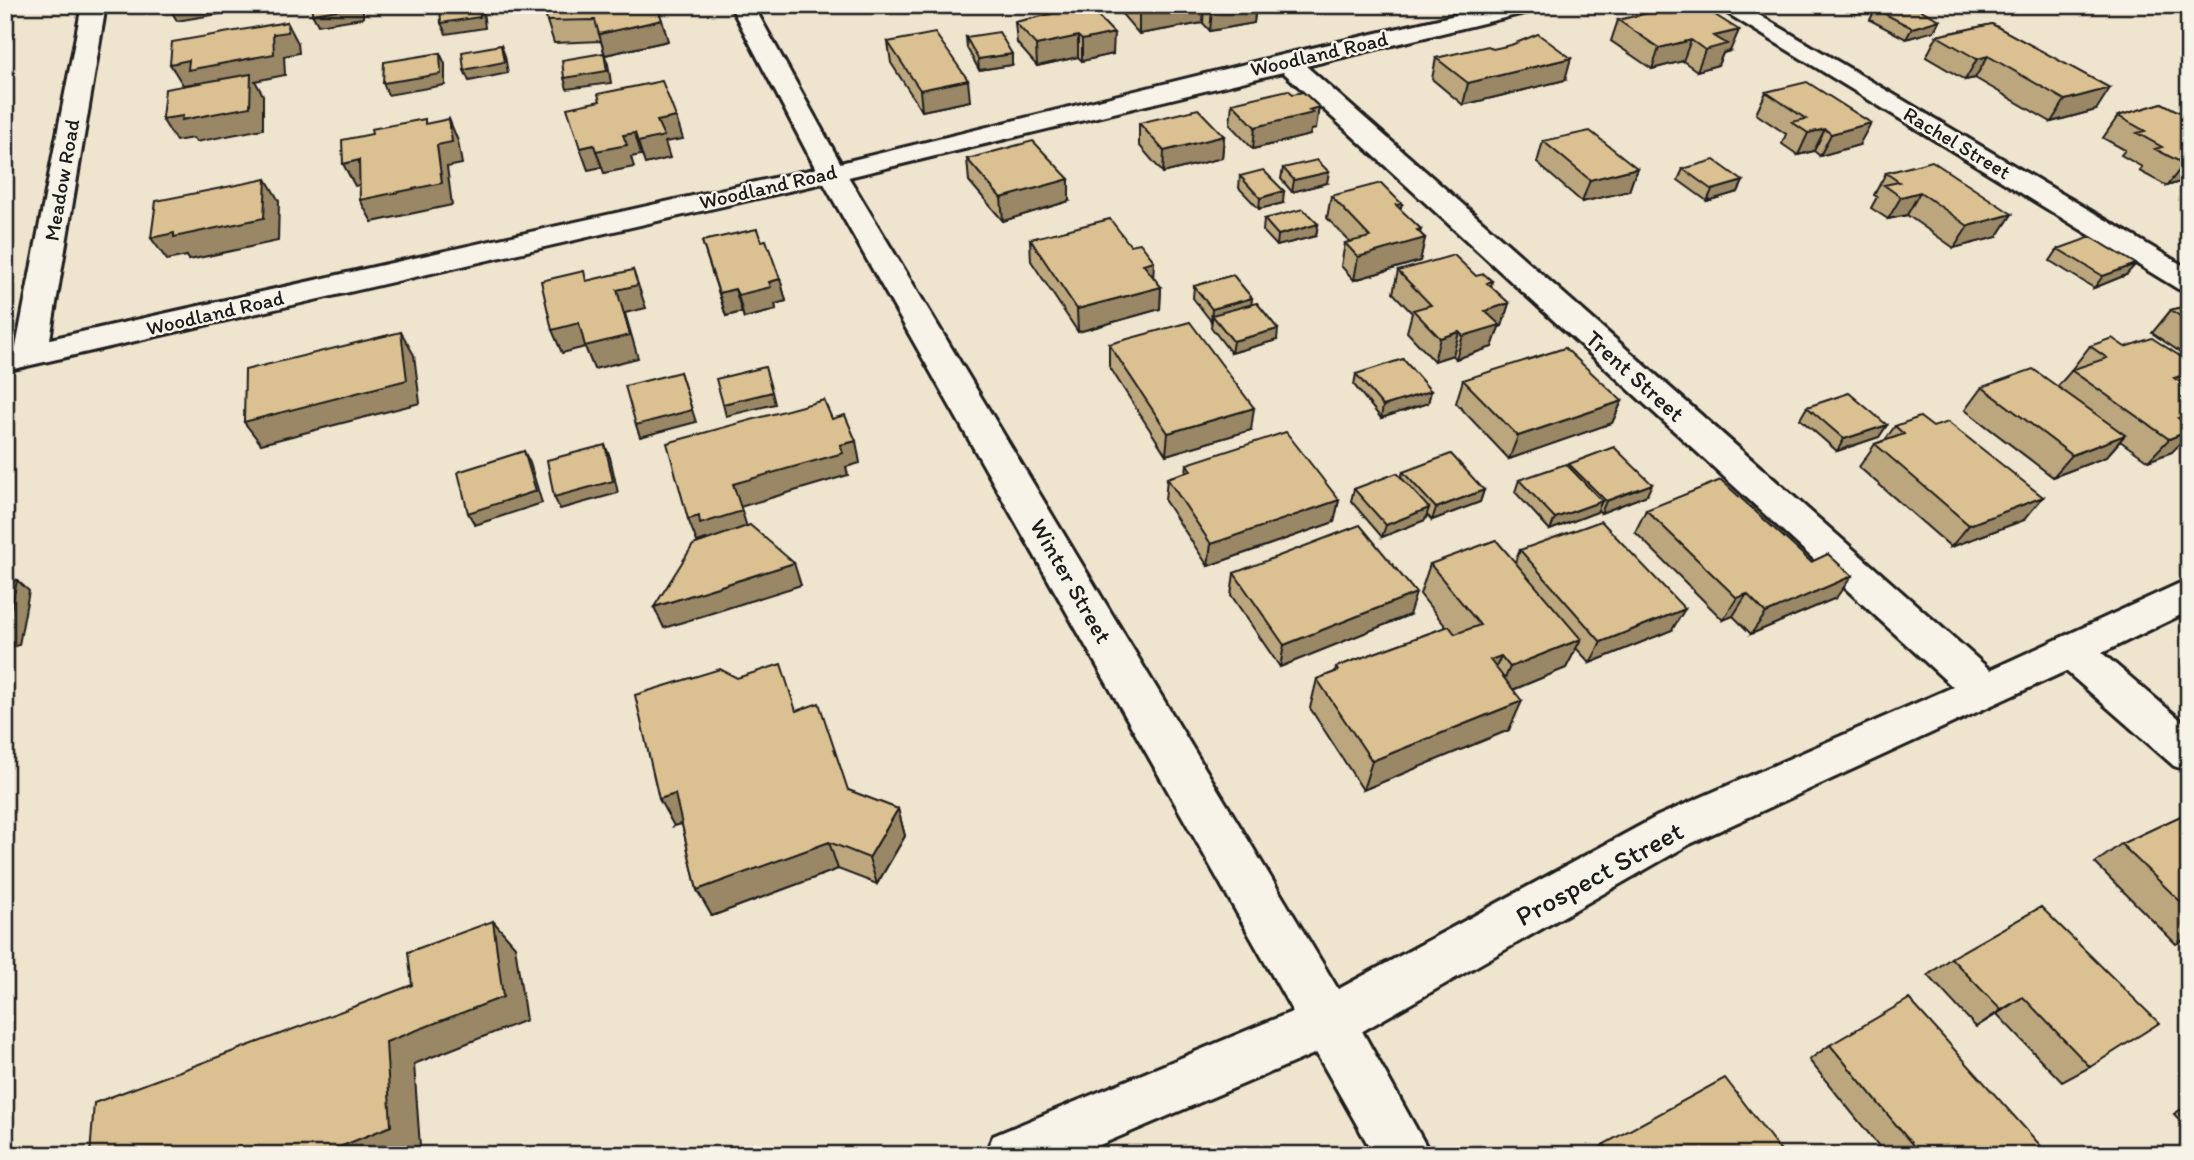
<svg xmlns="http://www.w3.org/2000/svg" width="2194" height="1160" font-family="Itim,sans-serif">
<style>
.lines{fill:none;stroke-linecap:round;stroke-linejoin:round}
.minor-casing{stroke:#1c1c1c;stroke-width:6}
.secondary-casing{stroke:#1c1c1c;stroke-width:6}
.minor{fill:#f7f3e8;fill-rule:evenodd}
.secondary{fill:#f7f3e8;fill-rule:evenodd}
.wall{fill:#bca67d;stroke:#1c1c1c;stroke-width:2}
.shaded-wall{fill:#998766;stroke:#1c1c1c;stroke-width:2}
.building{fill:#dbc191;stroke:#1c1c1c;stroke-width:2}
.labels{text-anchor:middle;stroke-width:5;stroke-linejoin:round;paint-order:stroke}
.far-street-label{font-size:21px;fill:#1c1c1c;stroke:#f7f3e8}
.street-label{font-size:24px;fill:#1c1c1c;stroke:#f7f3e8}
.near-street-label{font-size:28px;fill:#1c1c1c;stroke:#f7f3e8}
</style>
<rect width="100%" height="100%" fill="#efe4ce"/>
<filter id="ink" filterUnits="userSpaceOnUse"><feTurbulence type="fractalNoise" baseFrequency=".0143" numOctaves="2"/><feDisplacementMap in="SourceGraphic" scale="14" xChannelSelector="R" yChannelSelector="G"/><feConvolveMatrix kernelMatrix="1 2 1 2 8 2 1 2 1" color-interpolation-filters="sRGB"/></filter>
<g filter="url(#ink)">
<g class="lines">
<g class="minor-casing">
<path id="minor" d="M82,5H106L50,339L832,165L1286,54L1499,5H1540L1537,10L1306,66L1990,670L2189,579V611L2102,653L2189,727V771L2174,766L2066,671L1690,844L1347,1040L1076,1155H985L993,1136L1311,1004L1658,816L1953,687L1283,72L832,181L5,371V349L16,347Z
M1714,5H1742L2189,269V291L2178,289Z"/>
</g>
<g class="secondary-casing">
<path id="secondary" d="M730,5H753L846,173L1347,1004L1431,1155H1374L818,173Z"/>
</g>
<use href="#minor" class="minor"/>
<use href="#secondary" class="secondary"/>
</g>
<path class="wall" d="M544,5L668,41L605,55L601,41L554,43L547,21Z
M1121,5H1256L1254,23L1210,31L1203,23L1139,34L1121,13Z
M1840,5H1884L1855,13Z
M1088,6L1113,54L1082,61L1078,57L1037,66L1017,43L1015,22Z
M1875,9L1940,20L1934,31L1906,39L1870,20Z
M1618,20L1730,51L1723,53L1718,65L1697,71L1683,61L1652,69L1611,41Z
M1992,24L2096,110L2051,122L1975,78L1965,80L1926,57L1937,36Z
M966,37L1012,65L979,70L967,48Z
M888,42L970,101L922,111L891,63Z
M1493,49L1565,80L1463,105L1432,79L1436,58Z
M1766,92L1859,145L1820,156L1814,151L1798,155L1782,144L1786,134L1756,114Z
M1232,103L1316,129L1311,130L1310,135L1253,149L1230,125Z
M2162,103L2189,179L2167,186L2139,171L2142,167L2121,155L2125,150L2103,138L2118,116Z
M1139,123L1224,136L1222,158L1163,173L1139,145Z
M1543,141L1637,168L1629,191L1582,202L1537,163Z
M967,159L1069,201L1003,221L969,181Z
M1283,168L1327,183L1292,192L1281,179Z
M1683,169L1743,181L1738,192L1707,201L1678,180Z
M1886,173L2012,214L1997,237L1954,248L1907,215L1888,219L1871,208L1877,197L1874,195Z
M1240,176L1283,203L1259,209L1239,188Z
M1331,196L1402,204L1400,210L1421,229L1420,233L1425,238L1420,261L1354,280L1341,266L1345,243L1350,242L1327,218Z
M1264,219L1318,224L1316,236L1277,246L1263,231Z
M1030,239L1153,277L1161,287L1160,309L1078,332L1031,261Z
M702,241H761L780,279L786,301L775,304L776,310L744,318L742,312L726,316Z
M2058,249L2126,275L2094,288L2050,261Z
M1398,271L1476,276L1492,281L1491,287L1509,303L1502,326L1499,327L1492,347L1456,359L1453,355L1434,361L1407,332L1412,313L1393,293Z
M1194,286L1252,304L1277,340L1231,353L1211,327L1212,320L1211,321L1193,298Z
M2189,305V358L2152,333L2171,310Z
M1109,344L1251,430L1166,455L1109,366Z
M2090,346L2125,347L2189,381L2184,385L2172,452L2148,461L2120,441L2106,457L2053,477L1965,410L1982,387L2058,386L2073,369H2072Z
M1356,374L1431,391L1428,403L1381,418L1354,385Z
M1463,380L1622,401L1612,423L1509,459L1456,403Z
M1807,407L1887,425L1879,437L1837,451L1800,419Z
M1895,426L1933,427L2024,520L1951,547L1859,467L1875,444L1885,440Z
M1187,464L1339,500L1334,522L1208,566L1165,501L1167,478L1186,472Z
M1569,464L1647,495L1601,513L1598,510L1597,512L1550,530L1515,492L1519,480L1568,466Z
M1403,472L1484,490L1480,502L1432,520L1427,515L1425,520L1382,537L1351,501L1354,489L1401,477Z
M1646,510L1836,598L1751,634L1733,616L1723,620L1635,532Z
M1520,550L1672,630L1590,663L1576,648L1566,668L1513,690L1509,730L1363,790L1310,708L1317,679L1335,672L1336,667L1446,627L1420,594L1430,564L1515,562Z
M1234,573L1409,615L1280,667L1231,595Z
M797,711L848,790L898,809L905,836L877,884L838,869L712,916L697,890L682,824L674,826Z
M2189,812V937L2176,944L2095,863L2121,844Z
M2041,907L2090,1067L2062,1082L1997,1014L1976,1027L1928,975L1951,958Z
M1830,1045L2049,1155H1886L1809,1060Z
M2189,1104V1130L2174,1114Z
M1604,1144L1784,1155H1592Z"/>
<path class="shaded-wall" d="M5,5H8L11,9L5,27Z
M168,5H231V12L177,21Z
M275,5H294L276,8Z
M358,5H363V18L318,25L312,14Z
M479,5H481L483,10L485,28L446,34L441,23Z
M1186,5H1204L1203,23L1139,34V13Z
M1239,5H1256L1254,23L1210,31L1212,10Z
M1859,5H1884L1855,13Z
M662,20L668,41L605,55L599,34Z
M1940,20L1934,31L1906,39L1912,28Z
M287,22L298,43L299,53L284,56L285,75L255,81L263,95V129L196,142L193,138L176,141L162,119L201,91L196,83L183,85L170,64L273,34Z
M1739,30L1730,51L1723,53L1718,65L1697,71L1705,50L1714,36Z
M1114,33L1113,54L1082,61V40Z
M1078,36V57L1037,66L1036,45Z
M1691,40L1683,61L1652,69L1659,48Z
M501,45L505,56L508,73L469,81L464,70Z
M440,53L445,64V85L388,95L383,83Z
M604,53L608,64L611,83L567,89L564,78Z
M1012,54V65L979,70L978,59Z
M1988,56L1975,78L1965,80L1977,59Z
M1571,58L1565,80L1463,105L1468,83Z
M968,80L970,101L922,111L920,90Z
M2110,88L2096,110L2051,122L2065,100Z
M1319,107L1316,129L1311,130L1310,135L1253,149L1255,127Z
M676,117L683,139L665,142L670,158L645,164L638,142L657,121Z
M449,119L458,141L462,164L447,167L452,205L372,222L360,200L437,145Z
M1871,123L1859,145L1820,156L1831,134Z
M1825,129L1814,151L1798,155L1808,133Z
M635,133L641,155L631,157L634,167L604,173L596,151L623,135Z
M1224,136L1222,158L1163,173L1164,151Z
M594,145L602,167L588,170L580,148Z
M359,160L370,183L355,186L343,164Z
M2189,163V179L2167,186L2184,164Z
M1637,168L1629,191L1582,202L1590,180Z
M1329,172L1327,183L1292,192L1294,180Z
M266,179L279,201L278,241L189,260L187,256L167,260L151,238Z
M1069,179V201L1003,221L1001,198Z
M1743,181L1738,192L1707,201L1712,190Z
M1284,191L1283,203L1259,209L1260,198Z
M1920,192L1907,215L1888,219L1901,197Z
M2012,214L1997,237L1954,248L1968,226Z
M1318,224L1316,236L1277,246L1278,235Z
M1421,229L1418,240L1425,238L1420,261L1354,280L1358,257Z
M1154,261L1153,283L1143,264Z
M2136,264L2126,275L2094,288L2103,276Z
M633,270L646,308L625,313L638,358L594,369L585,347L562,353L552,330L617,290Z
M780,279L786,301L775,304L776,310L744,318L738,295L769,282Z
M1161,287L1160,309L1078,332L1077,309Z
M735,289L742,312L726,316L719,293Z
M1252,298L1251,309L1212,315V320L1211,321L1212,309Z
M1509,303L1502,326L1499,327L1492,347L1456,359L1463,336L1485,311Z
M1278,329L1277,340L1231,353L1233,341Z
M401,332L414,355L420,403L261,444L244,422Z
M1459,332L1453,355L1434,361L1440,338Z
M680,372L696,422L640,437L636,425Z
M2189,373V381L2179,392L2174,378Z
M1431,391L1428,403L1381,418L1383,406Z
M772,392L775,404L726,416L723,404Z
M1622,401L1612,423L1509,459L1518,436Z
M1254,408L1251,430L1166,455L1168,433Z
M2189,414V429L2178,418Z
M1887,425L1879,437L1837,451L1844,439Z
M2189,431V435L2172,452L2148,461L2169,439Z
M2125,435L2106,457L2053,477L2072,455Z
M856,441L860,463L846,467L848,475L740,507L733,484L840,445Z
M605,445L610,457L618,493L560,509L554,497Z
M524,451L530,463L542,503L475,525L468,513Z
M1652,484L1647,495L1601,513L1606,501Z
M1484,490L1480,502L1432,520L1436,508Z
M2043,497L2024,520L1951,547L1969,525Z
M1339,500L1334,522L1208,566L1211,544Z
M1602,501L1597,512L1550,530L1555,518Z
M1429,508L1425,520L1382,537L1386,525Z
M742,511L749,534L709,546L706,539L697,542L688,519L699,516Z
M794,563L801,585L664,628L654,607Z
M1852,576L1836,598L1751,634L1766,613Z
M17,580L29,591L19,645L5,648V634Z
M1416,593L1409,615L1280,667L1284,645Z
M1747,594L1733,616L1723,620L1737,598Z
M1685,609L1672,630L1590,663L1601,642Z
M1581,639L1566,668L1497,696L1510,667Z
M1501,656L1488,686L1490,660Z
M1522,701L1509,730L1363,790L1372,761Z
M675,794L689,821L674,826L659,799Z
M898,809L905,836L877,884L869,858Z
M829,842L838,869L712,916L697,890Z
M493,921L515,946L526,1020L414,1064L420,1146L398,1155H320L386,1042Z
M2023,997L1997,1014L1976,1027L2001,1010Z"/>
<path class="building" d="M312,5H358V7L312,14Z
M443,5H479L480,17L441,23L440,6Z
M544,5H657L662,20L599,34L595,20L547,21Z
M1132,5H1186L1139,13Z
M1207,5H1239L1212,10Z
M1683,5H1699L1739,30L1714,36L1727,44L1705,50L1691,40L1659,48L1618,20Z
M1888,5H1911L1940,20L1912,28L1875,9Z
M1088,6L1114,33L1082,40L1078,36L1036,45L1015,22Z
M287,22L288,32L273,34L274,54L188,70L189,60L170,64L172,42Z
M1992,24L2110,88L2065,100L1988,56L1977,59L1937,36Z
M999,32L1012,54L978,59L966,37Z
M935,33L968,80L920,90L888,42Z
M1538,34L1571,58L1468,83L1436,58L1488,46L1493,49L1511,45Z
M501,45L504,62L464,70L462,52Z
M440,53L441,74L383,83L384,62Z
M604,53L607,71L564,78L562,60Z
M251,74L250,107L182,120L183,116L162,119L165,89Z
M662,81L676,117L657,121L664,136L638,142L635,133L623,135L627,145L596,151L594,145L580,148L567,108L600,101L598,94Z
M1807,82L1871,123L1831,134L1825,129L1808,133L1792,122L1806,119L1766,92Z
M1288,90L1293,94L1303,92L1319,107L1309,110L1313,113L1255,127L1232,103Z
M2162,103L2189,117V163L2184,164L2155,149L2162,147L2137,133L2145,131L2118,116Z
M1198,109L1224,136L1164,151L1139,123Z
M425,119V124L449,119L452,142L437,145L442,183L360,200L359,160L343,164L342,140L372,134L371,129Z
M1590,131L1637,168L1590,180L1543,141Z
M1033,141L1069,179L1001,198L967,159Z
M1317,160L1329,172L1294,180L1283,168Z
M1714,160L1743,181L1712,190L1683,169Z
M1932,161L2012,214L1968,226L1920,192L1901,197L1884,185L1899,182L1886,173Z
M1263,170L1284,191L1260,198L1240,176Z
M266,179L264,218L174,237V233L151,238L156,201Z
M1381,183L1402,204L1396,205L1421,229L1417,230L1425,238L1358,257L1345,243L1370,237L1331,196Z
M1303,209L1318,224L1278,235L1264,219Z
M1110,219L1130,245L1140,243L1154,261L1143,264L1161,287L1077,309L1030,239Z
M757,229L761,241L766,240L780,279L769,282L771,287L738,295L735,289L719,293L702,241Z
M2091,237L2136,264L2103,276L2058,249Z
M1454,255L1476,276L1484,274L1492,281L1487,283L1509,303L1485,311L1500,325L1463,336L1459,332L1440,338L1413,310L1431,305L1398,271Z
M633,270L638,285L617,290L630,335L585,346L579,323L552,330L541,281L584,271L586,281Z
M1233,275L1252,298L1212,309L1194,286Z
M1257,303L1278,329L1233,341L1212,315Z
M2189,305V322L2171,310Z
M1190,322L1254,408L1168,433L1109,344Z
M401,332L407,380L244,422L245,370Z
M2112,338L2125,347L2152,338L2189,362V373L2174,378L2189,388V414L2178,418L2189,426V431L2169,439L2071,370L2107,358L2090,346Z
M1565,348L1622,401L1518,436L1463,380Z
M1403,359L1431,391L1383,406L1356,374Z
M765,367L772,392L723,404L716,379Z
M2033,369L2125,435L2072,455L1982,387Z
M680,372L692,410L636,425L625,386Z
M1849,393L1887,425L1844,439L1807,407Z
M824,400L832,419L845,415L856,441L840,445L843,453L733,484L742,511L700,524L699,516L688,519L667,443Z
M1920,417L1933,427L1948,422L2043,497L1969,525L1875,444L1904,434L1895,426Z
M1286,432L1339,500L1211,544L1167,478L1191,471L1187,464Z
M605,445L613,481L554,497L547,460Z
M1614,447L1652,484L1606,501L1569,464Z
M524,451L536,491L468,513L458,472Z
M1451,454L1484,490L1436,508L1403,472Z
M1566,464L1602,501L1555,518L1519,480Z
M1397,473L1429,508L1386,525L1354,489Z
M1721,480L1811,562L1828,554L1852,576L1766,613L1747,594L1737,598L1646,510Z
M1601,521L1685,609L1601,642L1520,550Z
M750,525L794,563L654,607L693,545Z
M1360,525L1416,593L1284,645L1234,573Z
M1496,540L1581,639L1510,667L1501,656L1490,660L1522,701L1372,761L1317,679L1338,671L1336,667L1449,626L1455,634L1480,625L1430,564Z
M17,580L6,633L5,634V583Z
M781,664L796,711L819,703L848,790L898,809L869,858L829,842L697,890L675,794L659,799L635,695L720,669L737,678Z
M2189,812V910L2121,844Z
M2041,907L2159,1023L2090,1067L2023,997L2001,1010L1951,958Z
M493,921L503,997L386,1042L391,1126L320,1155H90L94,1103L412,985L408,952Z
M1909,999L2049,1155H1921L1830,1045Z
M1725,1078L1784,1155H1611L1604,1144Z"/>
</g>
<g class="labels">
<g class="far-street-label">
<text transform="translate(1319 54) rotate(-13)" y="7">Woodland Road</text>
<text transform="translate(1957 143) rotate(31)" y="7">Rachel Street</text>
<text transform="translate(62 180) rotate(-80)" y="7">Meadow Road</text>
<text transform="translate(768 187) rotate(-13)" y="7">Woodland Road</text>
<text transform="translate(215 313) rotate(-13)" y="7">Woodland Road</text>
</g>
<g class="street-label">
<text transform="translate(1635 376) rotate(42)" y="8">Trent Street</text>
<text transform="translate(1071 581) rotate(60)" y="8">Winter Street</text>
</g>
<g class="near-street-label">
<text transform="translate(1599 873) rotate(-29)" y="10">Prospect Street</text>
</g>
</g>
<rect width="2194" height="1160" fill="none" stroke="#f7f3e8" stroke-width="28"/>
<rect x="14" y="14" width="2166" height="1132" fill="none" stroke="#1c1c1c" stroke-width="2.5" filter="url(#ink)"/>
</svg>
